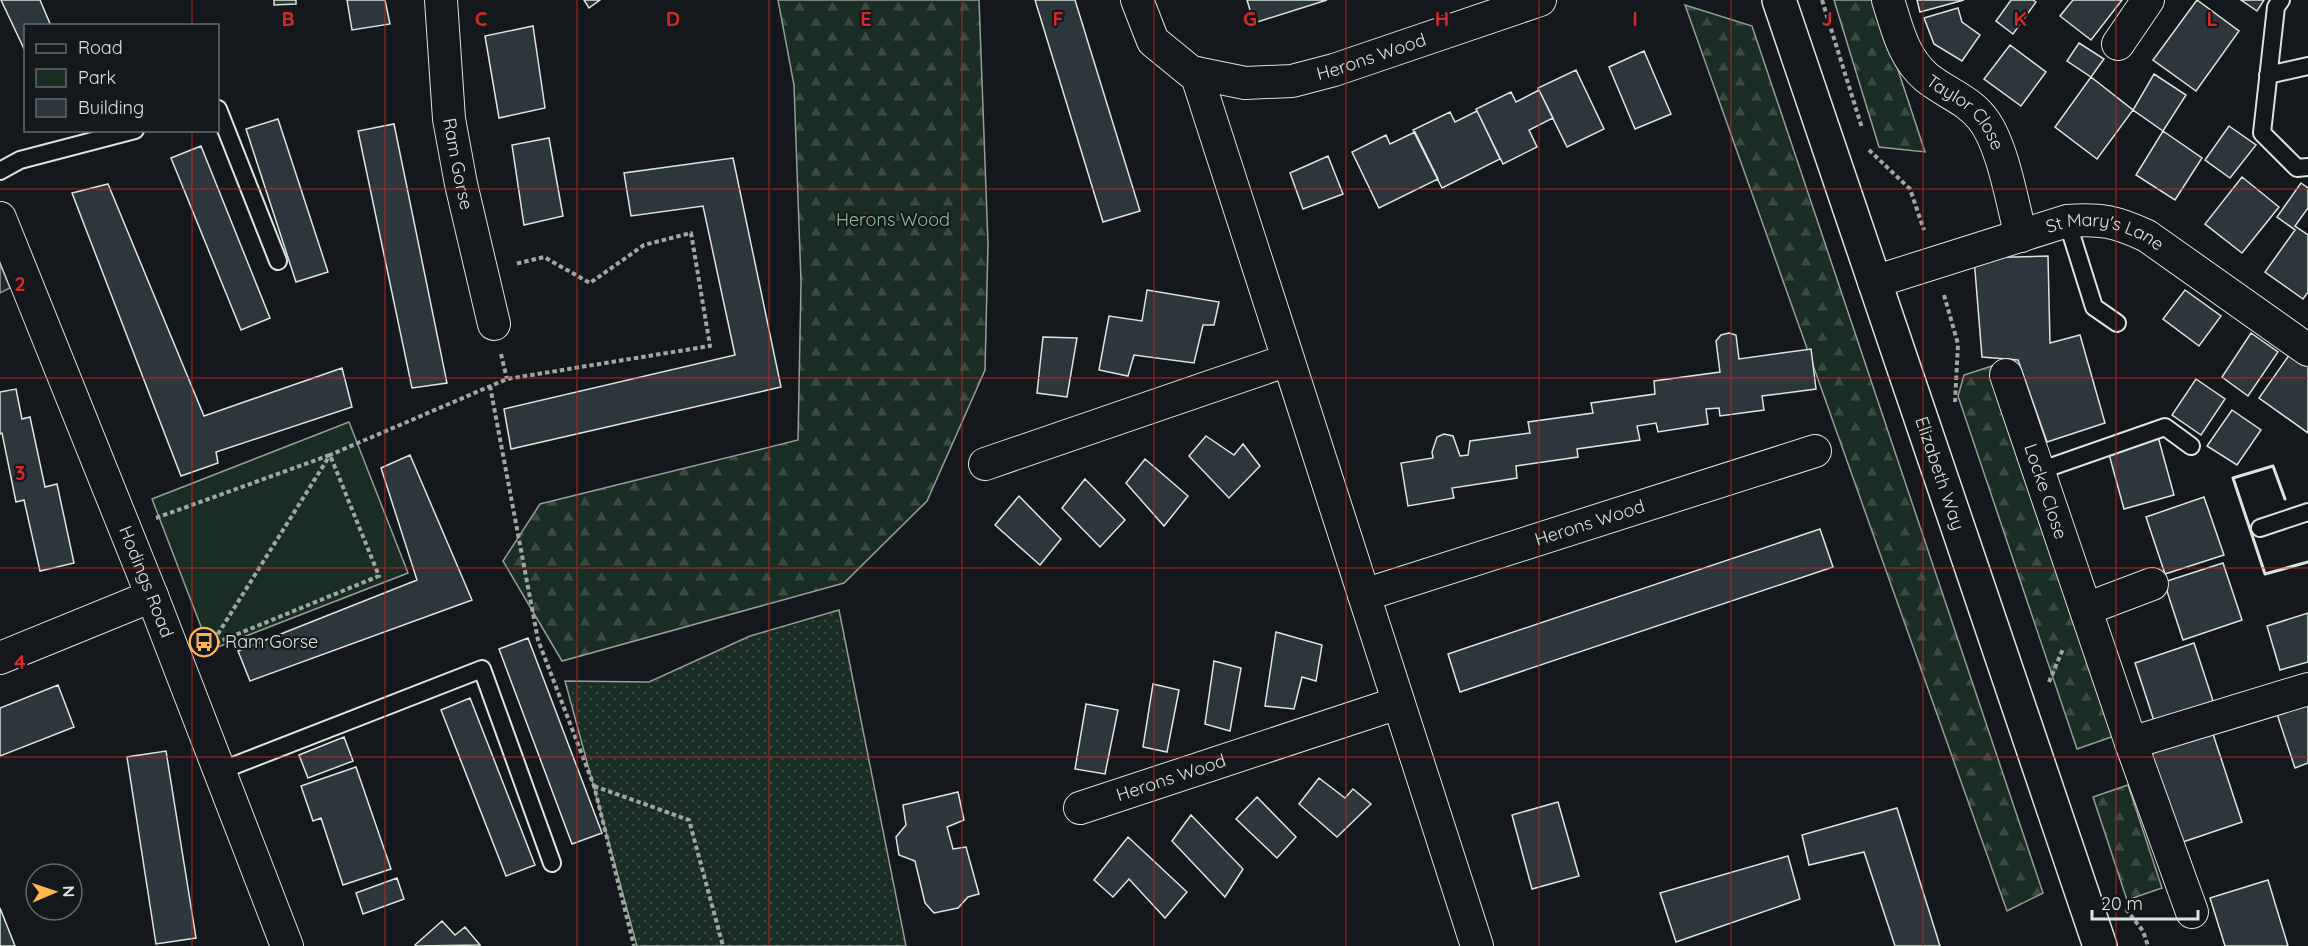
<svg xmlns="http://www.w3.org/2000/svg" width="2308" height="946" font-family="Quicksand,sans-serif">
<style>
.green{fill:#1a2d24;stroke:#939e99;stroke-width:1.5}
.forest{fill:url(#forest-firs);stroke:#939e99;stroke-width:1.5}
.garden{fill:url(#garden-dots);stroke:#939e99;stroke-width:1.5}
.parking{fill:#24282b;stroke:#939e99;stroke-width:1.5}
.building{fill:#2c363c;stroke:#d8e6dc;stroke-width:1.5}
.lines{fill:none;stroke-linecap:round;stroke-linejoin:round}
.lane-casing{stroke:#d8e6dc;stroke-width:20}
.street-casing{stroke:#d8e6dc;stroke-width:34}
.primary-casing{stroke:#d8e6dc;stroke-width:36}
.path{stroke:#9da8a2;stroke-width:4;stroke-dasharray:4.5 3;stroke-linecap:butt}
.lane{stroke:#14181c;stroke-width:16}
.street{stroke:#14181c;stroke-width:32}
.primary{stroke:#14181c;stroke-width:33}
.wall{stroke:#d8e6dc;stroke-width:3}
.grid{fill:none;stroke:#d62828;stroke-width:1.5;stroke-opacity:0.55}
.labels{text-anchor:middle;stroke-width:4.5;stroke-linejoin:round;paint-order:stroke}
.street-label{font-size:18px;fill:#d8e6dc;stroke:#14181c}
.park-label{font-size:18px;fill:#8ac095;stroke:#14181c}
.poi-label{font-size:18px;fill:#d8e6dc;stroke:#14181c;text-anchor:start}
.grid-label{font-size:20px;text-anchor:middle;font-weight:bold;fill:#d62828;stroke:#14181c;stroke-width:4.5;stroke-linejoin:round;paint-order:stroke}
</style>
<defs>
<pattern id="forest-firs" width="22" height="20" patternUnits="userSpaceOnUse" patternTransform="scale(1.5)"><rect width="22" height="20" fill="#1a2d24"/><path d="M5 1l3.5 6h-7zM16 11l3.5 6h-7z" fill="#3b4b43"/></pattern>
<pattern id="garden-dots" width="8" height="8" patternUnits="userSpaceOnUse" patternTransform="scale(1.5)"><rect width="8" height="8" fill="#1a2d24"/><path d="M2 2h.1M6 6h.1" fill="none" stroke="#3b4b43" stroke-width="1.8" stroke-linecap="round"/></pattern>
</defs>
<rect width="100%" height="100%" fill="#14181c"/>
<path class="green" d="M349,422L408,573L210,650L152,499Z"/>
<path class="forest" d="M778,0H979L988,244L985,370L927,501L844,583L562,661L503,561L540,504L798,440L801,282L794,85Z
M1834,0H1875L1925,152L1879,147Z
M1685,5L1752,26L2043,893L2007,911Z
M1995,365L2117,735L2077,749L1958,396L1964,375Z
M2128,785L2162,888L2127,900L2093,797Z"/>
<path class="garden" d="M839,610L906,946H637L565,681L649,682L750,636Z"/>
<path class="parking" d="M0,264L10,288L0,293Z"/>
<path class="building" d="M1,0H40L51,26H26V53Z
M274,0H296V4L274,5Z
M347,0H385L390,24L352,30Z
M584,0H600L589,8Z
M1035,0H1075L1140,211L1103,222Z
M1247,0H1327L1254,23Z
M1917,0H1964L1920,12Z
M2011,0H2033L2036,2L2013,34L1996,21Z
M2073,0H2122L2091,40L2060,16Z
M2197,0L2239,31L2196,91L2153,60Z
M2241,0H2264L2257,11Z
M1958,8L1962,22L1980,35L1962,61L1934,44L1924,18Z
M533,26L545,108L499,118L485,36Z
M2079,43L2104,59L2091,77L2067,61Z
M2010,45L2046,72L2021,106L1984,79Z
M1644,51L1671,114L1635,129L1609,67Z
M1576,70L1604,129L1567,147L1538,88Z
M2154,74L2186,95L2163,131L2133,110Z
M2091,77L2133,110L2097,159L2055,127Z
M1539,90L1553,118L1529,130L1537,147L1503,164L1476,109L1511,92L1516,102Z
M1477,111L1500,159L1442,188L1413,130L1450,112L1455,122Z
M278,119L328,272L296,282L246,129Z
M394,124L447,383L412,388L358,131Z
M2229,126L2256,145L2230,178L2205,160Z
M2163,131L2202,158L2175,200L2136,175Z
M1415,132L1438,179L1379,208L1352,152L1386,135L1390,144Z
M549,138L563,216L524,225L512,145Z
M201,146L270,318L241,330L171,158Z
M1328,156L1343,194L1303,209L1290,173Z
M733,158L781,387L511,449L504,409L735,355L703,206L631,216L624,173Z
M2242,177L2279,207L2242,253L2205,224Z
M2301,183L2308,188V208L2295,226L2308,235V292L2303,299L2265,272L2295,230L2277,217Z
M108,184L204,416L342,368L352,407L216,452L218,463L181,476L72,193Z
M2048,256L2050,343L2080,335L2105,423L2047,442L2018,360L1982,357L1974,258Z
M1147,290L1219,302L1214,325H1203L1194,363L1134,355L1128,376L1099,370L1109,316L1142,321Z
M2185,290L2221,316L2199,346L2163,319Z
M1729,333L1736,335L1739,359L1811,349L1816,389L1762,396L1764,410L1720,416L1719,408L1706,409L1708,424L1658,432L1656,423L1637,426L1640,440L1577,449L1578,457L1516,466L1517,478L1452,488L1454,498L1408,506L1401,463L1433,458L1432,452L1437,437L1444,434L1453,436L1460,456L1468,455L1470,441L1530,433L1528,422L1593,413L1591,403L1655,394L1654,381L1720,372L1716,341L1721,335Z
M2251,333L2278,352L2248,396L2222,377Z
M1043,337L1077,338L1067,397L1037,393Z
M2297,344L2308,352V433L2259,398Z
M2196,379L2225,399L2201,435L2172,415Z
M16,389L22,419L30,417L45,487L57,484L74,563L40,571L24,500L16,502L2,433L0,434V392Z
M2232,410L2261,430L2237,465L2207,446Z
M2157,433L2174,495L2124,509L2107,447Z
M1206,436L1234,455L1243,444L1260,466L1229,498L1189,456Z
M410,455L472,600L250,681L238,651L417,580L381,468Z
M1145,459L1188,496L1164,526L1126,483Z
M1085,479L1125,520L1100,547L1062,508Z
M1019,496L1061,539L1040,565L995,525Z
M2204,497L2224,555L2165,574L2146,517Z
M1820,529L1833,567L1460,692L1448,654Z
M2223,563L2242,620L2183,640L2164,582Z
M2308,613V662L2280,670L2267,626Z
M1276,632L1322,645L1316,681L1302,677L1294,709L1265,706Z
M528,638L602,833L572,844L499,649Z
M2194,643L2213,701L2154,721L2135,663Z
M1214,661L1241,668L1230,731L1205,724Z
M1153,684L1179,690L1167,752L1143,747Z
M58,685L74,727L0,756V708Z
M2308,690V763L2295,768L2273,702Z
M470,698L535,865L506,876L441,710Z
M1086,704L1118,710L1105,774L1075,769Z
M2212,731L2242,822L2177,844L2147,752Z
M344,737L353,761L308,778L299,755Z
M166,751L196,938L156,944L127,757Z
M356,767L391,869L343,885L321,818L313,821L301,786Z
M1319,778L1345,798L1353,789L1371,804L1337,837L1299,804Z
M958,792L964,820L947,827L953,849L966,847L979,894L968,897L958,908L934,913L925,903L915,861L899,855L896,837L906,825L903,805Z
M1257,797L1296,837L1277,858L1236,819Z
M1558,802L1579,876L1532,889L1512,815Z
M1897,808L1940,946H1895L1864,852L1809,865L1802,835Z
M1191,815L1243,869L1225,897L1172,841Z
M1128,837L1187,892L1165,918L1129,879L1113,897L1094,880Z
M1788,856L1800,899L1676,942L1660,893Z
M397,878L404,899L363,914L356,893Z
M2268,880L2288,946H2225L2210,898Z
M0,908L15,946H0Z
M442,921L455,935L465,927L480,945L416,946L415,945Z"/>
<g class="lines">
<g class="lane-casing">
<path id="lane" d="M2281,0L2276,7L2262,133L2297,168L2308,167
M2268,75L2308,66
M218,109L278,261
M0,171L20,160L135,130
M2067,221L2094,307L2117,323
M2039,471L2165,427L2191,446
M2260,528L2308,512
M220,771L482,669L552,863"/>
</g>
<g class="street-casing">
<g id="street">
<path id="s1" d="M441,0L449,119L461,184L494,324"/>
<path id="s2" d="M1137,0L1153,41L1191,72L1245,83L1292,81L1334,70L1540,0"/>
<path id="s3" d="M1888,0C1897,28 1903,57 1926,77C1944,92 1967,99 1982,118C2003,144 2012,203 2021,236"/>
<path d="M2118,44L2148,0"/>
<path d="M1196,73L1477,946"/>
<path id="s4" d="M0,218L152,596L287,946"/>
<path id="s5" d="M1874,282L2067,221C2101,218 2117,222 2147,236L2308,350"/>
<path id="s6" d="M2006,375L2131,743L2192,912"/>
<path d="M985,464L1288,360"/>
<path id="s7" d="M1364,595L1815,451"/>
<path d="M2086,609L2152,584"/>
<path d="M0,658L152,596"/>
<path d="M2131,743L2308,689"/>
<path id="s8" d="M1080,808L1398,703"/>
</g>
</g>
<g class="primary-casing">
<g id="primary">
<path id="s9" d="M1779,0L2100,946"/>
</g>
</g>
<path class="path" d="M1822,0L1862,128
M1869,150L1910,189L1924,230
M1944,295L1958,344L1955,402
M501,354L507,379
M490,386L538,640L594,786L634,946
M156,518L330,455L379,576L211,645L330,455L507,379L710,346L691,233L644,245L590,283L544,257L515,264
M2049,682L2063,649
M594,786L689,820L723,946
M2126,909L2143,931L2148,946"/>
<use href="#lane" class="lane"/>
<use href="#street" class="street"/>
<use href="#primary" class="primary"/>
<path class="wall" d="M2285,499L2273,466L2233,478L2265,574L2308,562"/>
</g>
<path class="grid" d="M192,0V26M385,0V946M577,0V946M769,0V946M962,0V946M1154,0V946M1346,0V946M1539,0V946M1731,0V946M1923,0V946M2116,0V946M192,130V946M0,189H2308M0,378H2308M0,568H2308M0,757H2308"/>
<defs>
<g id="bus-ring" transform="scale(1.5)"><circle r="9.5" fill="#14181c" stroke="#ffb74d" stroke-width="1.5"/><path d="M-5-6H5V4H4V6H2V4H-2V6H-4V4H-5ZM-3.5-4V0h7V-4ZM-3.5 1.2v1.5H-2V1.2ZM2 1.2v1.5H3.5V1.2Z" fill="#ffb74d"/></g>
</defs>
<g fill-rule="evenodd">
<use href="#bus-ring" x="204" y="642"/>
</g>
<g class="labels">
<g class="street-label">
<text dy="6" stroke="none"><textPath href="#s2" startOffset="278">Herons Wood</textPath></text>
<text dy="6" stroke="none"><textPath href="#s3" startOffset="141">Taylor Close</textPath></text>
<text dy="6" stroke="none"><textPath href="#s1" startOffset="165">Ram Gorse</textPath></text>
<text dy="6" stroke="none"><textPath href="#s5" startOffset="242">St Mary's Lane</textPath></text>
<text dy="6" stroke="none"><textPath href="#s9" startOffset="500">Elizabeth Way</textPath></text>
<text dy="6" stroke="none"><textPath href="#s6" startOffset="123">Locke Close</textPath></text>
<text dy="6" stroke="none"><textPath href="#s7" startOffset="237">Herons Wood</textPath></text>
<text dy="6" stroke="none"><textPath href="#s4" startOffset="392">Hodings Road</textPath></text>
<text dy="6" stroke="none"><textPath href="#s8" startOffset="96">Herons Wood</textPath></text>
</g>
<g class="park-label">
<text x="893" y="226">Herons Wood</text>
</g>
<g class="poi-label">
<text x="225" y="648">Ram Gorse</text>
</g>
</g>
<g class="grid-label">
<text x="288" y="26">B</text>
<text x="481" y="26">C</text>
<text x="673" y="26">D</text>
<text x="866" y="26">E</text>
<text x="1058" y="26">F</text>
<text x="1250" y="26">G</text>
<text x="1442" y="26">H</text>
<text x="1635" y="26">I</text>
<text x="1827" y="26">J</text>
<text x="2020" y="26">K</text>
<text x="2212" y="26">L</text>
<text x="20" y="291">2</text>
<text x="20" y="480">3</text>
<text x="20" y="669">4</text>
</g>
<rect x="24" y="24" width="195" height="108" fill="#14181c" stroke="#626a69" stroke-width="1.5"/>
<rect x="36" y="44" width="30" height="9" fill="#14181c" stroke="#626a69" stroke-width="1.5"/>
<text x="78" y="54" font-size="18" fill="#d8e6dc">Road</text>
<rect x="36" y="69" width="30" height="18" fill="#1a2d24" stroke="#626a69" stroke-width="1.5"/>
<text x="78" y="84" font-size="18" fill="#d8e6dc">Park</text>
<rect x="36" y="99" width="30" height="18" fill="#2c363c" stroke="#626a69" stroke-width="1.5"/>
<text x="78" y="114" font-size="18" fill="#d8e6dc">Building</text>
<g transform="translate(54 892) rotate(88)"><circle r="28" fill="#14181c" stroke="#626a69" stroke-width="1.5"/>
<path d="M0-4.5L10 22L0 15L-10 22Z" fill="#ffb74d"/>
<text y="-9" font-size="16" font-weight="bold" text-anchor="middle" fill="#d8e6dc">N</text>
</g>
<path d="M2092 910v9h106v-9" fill="none" stroke="#d8e6dc" stroke-width="3"/>
<text x="2101" y="910" font-size="18" fill="#d8e6dc" stroke="#14181c" stroke-width="4.5" paint-order="stroke">20 m</text>
</svg>
